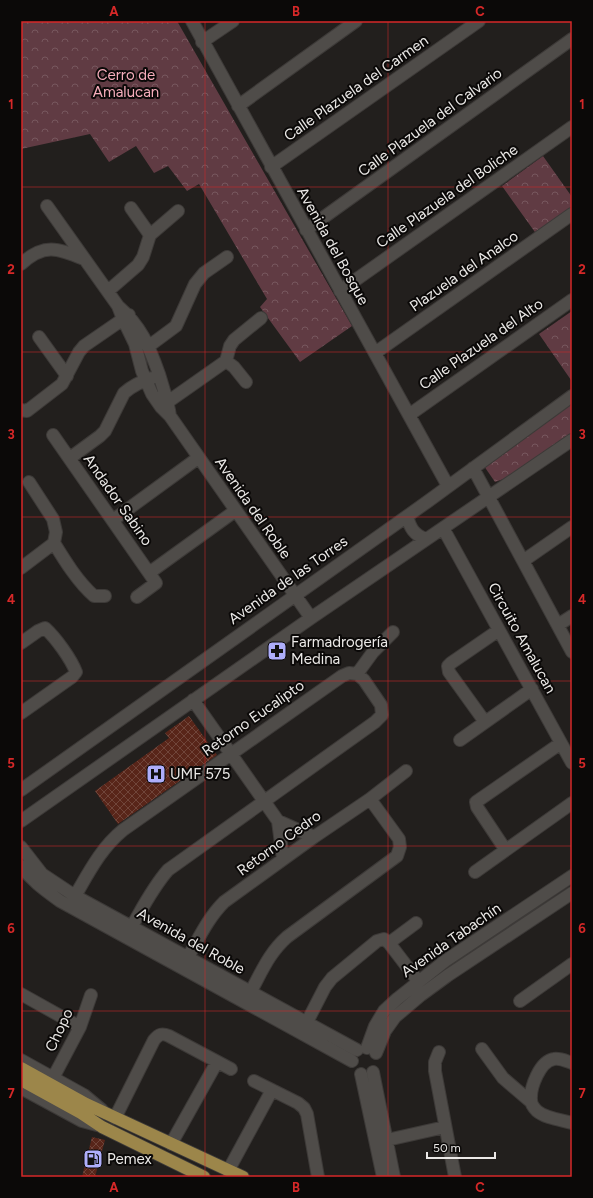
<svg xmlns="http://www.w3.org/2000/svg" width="593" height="1198" font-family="Figtree,sans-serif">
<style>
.park{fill:url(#park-crowns)}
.building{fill:url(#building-cross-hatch)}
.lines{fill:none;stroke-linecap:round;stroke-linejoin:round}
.minor-casing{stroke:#3d3a38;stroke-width:14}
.major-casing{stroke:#3d3a38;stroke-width:14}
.minor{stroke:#4f4c49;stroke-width:12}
.major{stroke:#9c864a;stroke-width:12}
.grid{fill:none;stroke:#d62828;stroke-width:1;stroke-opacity:0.55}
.labels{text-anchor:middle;stroke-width:4;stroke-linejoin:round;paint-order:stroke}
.park-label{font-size:15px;fill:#f6adbb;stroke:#0b0908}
.street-label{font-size:15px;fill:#ebe9e7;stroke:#0b0908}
.poi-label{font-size:15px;fill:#ebe9e7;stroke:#0b0908;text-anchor:start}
.neatline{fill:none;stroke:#d62828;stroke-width:1.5}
.grid-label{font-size:13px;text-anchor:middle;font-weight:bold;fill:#d62828}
</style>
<defs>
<pattern id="park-crowns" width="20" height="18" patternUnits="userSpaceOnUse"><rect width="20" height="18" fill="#603b43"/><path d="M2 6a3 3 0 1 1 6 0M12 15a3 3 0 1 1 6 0" fill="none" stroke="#77575e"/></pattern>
<pattern id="building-cross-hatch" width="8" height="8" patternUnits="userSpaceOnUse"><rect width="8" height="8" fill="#582519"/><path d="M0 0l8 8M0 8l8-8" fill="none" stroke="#70453a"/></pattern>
</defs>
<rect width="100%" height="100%" fill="#221f1d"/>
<path class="park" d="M21,21H177L352,326L300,362L260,307L267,299L199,184L187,191L168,166L154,173L136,146L109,162L90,134L21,149Z
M543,156L572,197V208L537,235L502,186Z
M572,311V379L571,380L539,334Z
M572,400V434L515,475L495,482L484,466Z"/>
<path class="building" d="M189,716L217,755L118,824L95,791L169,738L165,733Z
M92,1137L105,1140L95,1177H82Z"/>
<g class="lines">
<g class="minor-casing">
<path id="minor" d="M192,21L448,486
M202,42L233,21
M238,106L356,21
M271,167L479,21
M47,206L118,306C141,326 149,346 159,374C163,388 168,401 170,416
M131,208L150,235
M306,230L572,39
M21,264C44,243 57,248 84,259
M108,291L138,265L143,257L150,235L178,211
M340,291L572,127
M118,306L123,319L135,344L142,371L152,394L161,407L170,416L311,618
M39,337L67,376
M149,346L176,326L195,284L204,273L227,257
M375,353L572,214
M226,361L234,367L246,382
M162,406L226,361L230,346L234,340L261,318
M21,410L27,411L62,384L79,352L84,346L129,315
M409,415L572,300
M53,435L156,583L137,597
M70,458L100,436L105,431L124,393C132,386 142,381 152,378
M473,468L572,652
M29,482L53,519L56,532L54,543C65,561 78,582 94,596H105
M407,516C410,528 414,535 426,539
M113,520L198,458
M443,528L572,763
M523,561L572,527
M21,568L54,543
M149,573L235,511
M558,625L572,616
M21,643L38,631L45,628C56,638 71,659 76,672L72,677L21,713
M357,674L373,652L393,632
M193,700L278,821L283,859
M485,722L449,672L448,666L451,663L499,630
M460,740L532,689
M21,790L427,502L572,396
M21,821L311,618L572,440
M278,821L314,837
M21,847L42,874L75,896L357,1050
M505,849L477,807L476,802L561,743
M21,866C32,881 45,890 60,901L352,1061
M475,872L572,803
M75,896C89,872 101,848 123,830L342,676L349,673L357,674L364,680L381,705L382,715L375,722L168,870C153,887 143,907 132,926
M389,943L418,981
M188,957C199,938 208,918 224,902L314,837L370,799L406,771
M251,991C262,971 269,953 287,937L397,856L400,847L399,839L370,799
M21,994L80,1027
M520,1001L572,964
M307,1022L325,987L332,978L377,941L384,939L389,943L416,923
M367,1048L375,1026L384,1011L397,999L445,961L572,876
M482,1049L503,1078L531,1102
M439,1052L435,1062V1071L455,1177
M376,1053L385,1031L395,1017L421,995L447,976L572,893
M21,1060L84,1095L102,1110
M572,1063C566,1061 560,1058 554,1059C540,1061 530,1087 531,1100C531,1104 534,1108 537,1111C545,1118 561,1120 572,1123
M373,1072L394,1177
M361,1074L383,1177
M53,1078L80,1027L91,995
M254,1081L298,1103L304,1108L307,1114L318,1177
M21,1088L82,1121L97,1125
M115,1118L154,1040C159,1034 162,1033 169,1036L231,1069
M387,1140L445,1127
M171,1144L217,1062
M228,1171L272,1090"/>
</g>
<g class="major-casing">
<path id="major" d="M21,1068L86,1104L243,1177
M21,1080L81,1113L102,1127L204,1177"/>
</g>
<use href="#minor" class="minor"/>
<use href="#major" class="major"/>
</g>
<path class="grid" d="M205,21V1177M388,21V1177M21,187H572M21,352H572M21,517H572M21,681H572M21,846H572M21,1011H572"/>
<defs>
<g id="pharmacy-square" transform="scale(1)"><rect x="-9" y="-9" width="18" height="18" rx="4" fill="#aeaefb" stroke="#0b0908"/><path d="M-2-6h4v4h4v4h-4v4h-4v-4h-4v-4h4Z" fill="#111"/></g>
<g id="hospital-square" transform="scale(1)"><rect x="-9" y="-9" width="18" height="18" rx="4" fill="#aeaefb" stroke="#0b0908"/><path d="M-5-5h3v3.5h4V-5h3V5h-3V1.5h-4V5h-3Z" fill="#111"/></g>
<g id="fuel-square" transform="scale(1)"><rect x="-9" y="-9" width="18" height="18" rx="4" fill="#aeaefb" stroke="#0b0908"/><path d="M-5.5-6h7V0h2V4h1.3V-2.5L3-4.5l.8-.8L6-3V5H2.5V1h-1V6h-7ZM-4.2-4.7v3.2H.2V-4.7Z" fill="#111"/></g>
</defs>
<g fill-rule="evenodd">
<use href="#pharmacy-square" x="277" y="651"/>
<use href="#hospital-square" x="156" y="774"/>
<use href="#fuel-square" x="93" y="1159"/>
</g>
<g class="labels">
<g class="park-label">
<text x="126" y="80">Cerro de<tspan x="126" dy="17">Amalucan</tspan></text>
</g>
<g class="street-label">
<text transform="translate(356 88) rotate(-35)" y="5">Calle Plazuela del Carmen</text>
<text transform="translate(430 122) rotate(-36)" y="5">Calle Plazuela del Calvario</text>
<text transform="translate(447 196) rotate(-35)" y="5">Calle Plazuela del Boliche</text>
<text transform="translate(333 246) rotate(61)" y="5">Avenida del Bosque</text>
<text transform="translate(464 271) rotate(-35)" y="5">Plazuela del Analco</text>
<text transform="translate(481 344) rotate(-35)" y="5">Calle Plazuela del Alto</text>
<text transform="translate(118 500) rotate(55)" y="5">Andador Sabino</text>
<text transform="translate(253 508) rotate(55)" y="5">Avenida del Roble</text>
<text transform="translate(288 580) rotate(-35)" y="5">Avenida de las Torres</text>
<text transform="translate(522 638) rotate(61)" y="5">Circuito Amalucan</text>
<text transform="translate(253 718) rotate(-35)" y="5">Retorno Eucalipto</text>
<text transform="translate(279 843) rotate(-36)" y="5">Retorno Cedro</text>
<text transform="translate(451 940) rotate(-35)" y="5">Avenida Tabachín</text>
<text transform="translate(191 941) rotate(29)" y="5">Avenida del Roble</text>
<text transform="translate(59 1030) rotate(-65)" y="5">Chopo</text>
</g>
<g class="poi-label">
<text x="291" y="647">Farmadrogería<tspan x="291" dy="17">Medina</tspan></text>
<text x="170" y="779">UMF 575</text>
<text x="107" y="1164">Pemex</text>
</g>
</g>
<rect width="593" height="1198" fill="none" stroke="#0b0908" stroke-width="44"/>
<path d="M427 1152v6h68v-6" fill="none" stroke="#ebe9e7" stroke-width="2"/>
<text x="433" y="1152" font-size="12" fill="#ebe9e7" stroke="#0b0908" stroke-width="3" paint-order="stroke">50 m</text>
<rect x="22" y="22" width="549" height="1154" class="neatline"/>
<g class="grid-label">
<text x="114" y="16">A</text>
<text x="296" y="16">B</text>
<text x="480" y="16">C</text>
<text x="11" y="109">1</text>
<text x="582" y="109">1</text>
<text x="11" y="274">2</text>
<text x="582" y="274">2</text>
<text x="11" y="439">3</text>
<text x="582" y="439">3</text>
<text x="11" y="604">4</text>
<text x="582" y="604">4</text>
<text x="11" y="768">5</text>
<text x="582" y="768">5</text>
<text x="11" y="933">6</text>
<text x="582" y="933">6</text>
<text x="11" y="1098">7</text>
<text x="582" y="1098">7</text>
<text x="114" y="1192">A</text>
<text x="296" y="1192">B</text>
<text x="480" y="1192">C</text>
</g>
</svg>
